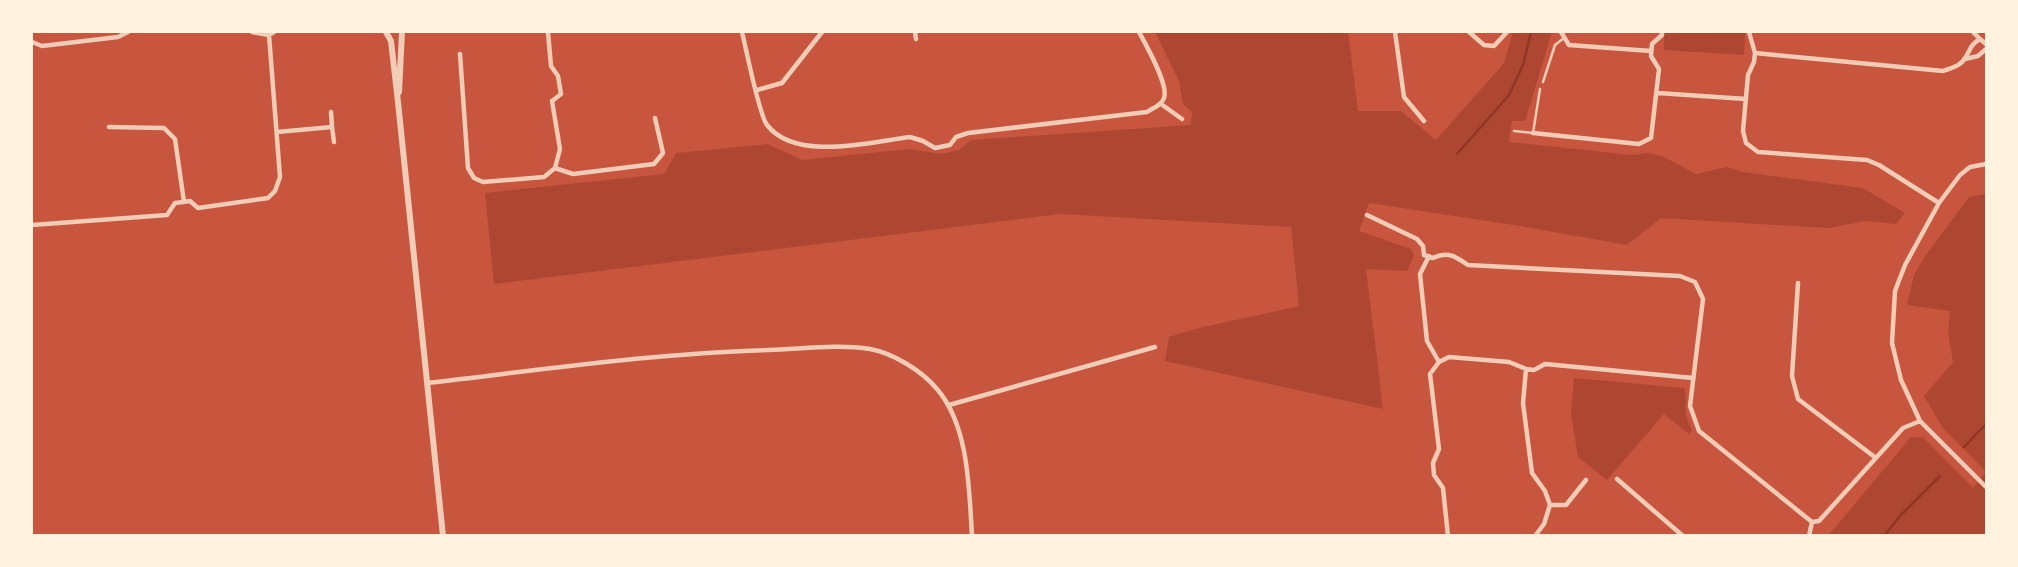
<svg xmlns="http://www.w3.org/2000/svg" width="2018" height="567" font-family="Spectral,serif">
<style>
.green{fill:#ae4732}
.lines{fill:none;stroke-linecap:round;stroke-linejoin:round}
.stream{stroke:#8f3625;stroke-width:2.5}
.service{stroke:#f1ccb7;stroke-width:2.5}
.minor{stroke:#f1ccb7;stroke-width:4.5}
.tertiary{stroke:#f1ccb7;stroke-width:6}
</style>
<rect width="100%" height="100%" fill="#c8553d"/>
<path class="green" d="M1155,32H1348L1358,111H1401L1436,140L1504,63L1513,32H1552L1525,121H1512L1509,142L1632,155L1649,153L1662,156L1696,174L1727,167L1742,172L1863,188L1905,213L1896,224L1866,221L1828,228L1661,218L1627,245L1520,226L1369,203L1359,231L1411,249L1414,255L1407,271L1366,269L1383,409L1165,361L1169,337L1199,328L1299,306L1291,227L1061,214L494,284L485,193L664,174L676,153L768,144L802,160L909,149L942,154L959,150L971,140L1191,125L1192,112L1183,104L1179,81Z
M1664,32H1745L1744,55L1664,50Z
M1986,194V535L1828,536L1910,438L1923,437L1973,488L1986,472L1942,427L1924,396L1953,362L1948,332L1950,311L1907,305L1914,275L1926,255L1969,197Z
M1574,378L1684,388C1689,403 1681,411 1692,430L1689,434L1664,414L1607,480L1578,457L1571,413Z"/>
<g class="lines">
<path class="stream" d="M1457,154L1509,95L1523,65L1531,32
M1964,447L1986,424
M1884,536L1900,516L1940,476"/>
<path class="service" d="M1543,82L1555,45L1564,38
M1514,131L1533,133L1540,89"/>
<path class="minor" d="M252,32L269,35L274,32
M742,32C746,48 759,115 767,125C796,162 870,142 910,137L923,141L935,148L950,145L956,137L968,133L1147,112C1153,108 1162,105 1164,98C1169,85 1146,45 1139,32
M915,32L916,39
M1395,32L1404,97L1424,121
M1469,32L1484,45L1494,46L1507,32
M1561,32L1569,45L1651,51
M1749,32L1755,53L1754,62L1748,75L1743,131L1746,143L1758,152L1867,160L1879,165L1939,203
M1973,32L1980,39
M32,42L42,46L118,37L128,32
M1755,53L1943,71C1951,68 1961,66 1965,58C1971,49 1970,45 1980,39L1986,44
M460,54L468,168L474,178L483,182L544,177L555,168L560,149L552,101L561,94L558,76L551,66L548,32
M1965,59L1978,56L1986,49
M757,90L782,83L822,32
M1658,93L1746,99
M1161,104L1182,119
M109,127L164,128L175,139L184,202
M332,127L334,142
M277,132L332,127L331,112
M1533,133L1639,144L1651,138L1659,69L1651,56L1652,44L1662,35V32
M1986,164L1970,167L1960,175L1939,203L1905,265L1895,291L1892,343L1901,380L1920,421L1986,487
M555,168L573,174L654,164L663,153L655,118
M1367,215L1417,239L1423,246L1424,255L1433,258C1448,251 1455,256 1468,265L1680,276L1695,282L1703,299L1690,406L1699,431L1812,522
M32,225L167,215L175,203L190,201L198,208L268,198L275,191L280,177L269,35
M1429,256L1420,274L1427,341L1439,362
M1798,283L1792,376L1798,399L1876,458
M427,383C541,370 655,353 769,350C802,349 837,344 870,349C893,353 922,371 937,389C969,426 969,489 972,536
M949,405L1155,347
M1617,479L1683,536
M1550,505H1566L1586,480
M1448,536L1443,488L1434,475L1433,463L1439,449L1430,374L1439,362L1449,357L1509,362L1526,369
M1535,536L1544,524L1550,505L1545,491L1532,473L1523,403L1526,369L1534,370L1545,364L1693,378
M1809,536L1812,522L1819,521L1903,428L1920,421"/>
<path class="tertiary" d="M386,32L391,41L398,102L443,536
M399,92L402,32"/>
</g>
<rect width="2018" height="567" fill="none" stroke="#fff3e0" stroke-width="66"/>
</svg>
